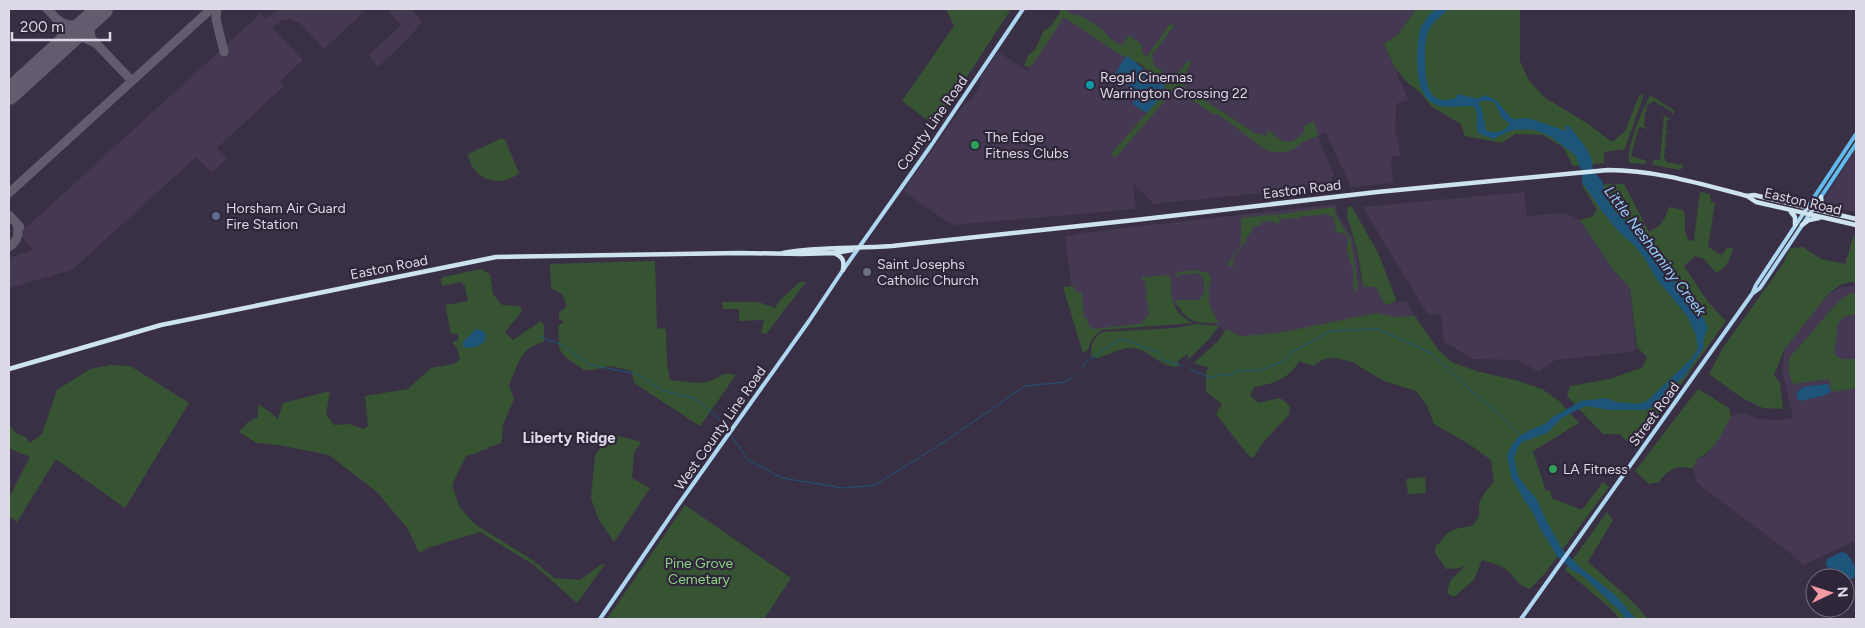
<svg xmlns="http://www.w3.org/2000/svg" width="1865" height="628" font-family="Figtree,sans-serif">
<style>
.built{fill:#443853;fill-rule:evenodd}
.green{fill:#365432}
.water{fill:#1d547a;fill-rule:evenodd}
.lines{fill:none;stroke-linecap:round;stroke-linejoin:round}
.stream{stroke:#1d547a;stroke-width:1}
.taxiway{stroke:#635b6e;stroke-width:9}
.runway{stroke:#635b6e;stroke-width:22}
.secondary{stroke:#61b9ec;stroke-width:4}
.primary{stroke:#aed7f1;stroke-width:4}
.trunk{stroke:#cee3f0;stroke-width:4.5}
.culture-dot{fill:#0f9aa8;stroke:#2f263a;stroke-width:2}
.leisure-dot{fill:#2e9e5b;stroke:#2f263a;stroke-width:2}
.service-dot{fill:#5c6f8a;stroke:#2f263a;stroke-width:2}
.worship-dot{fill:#6b7280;stroke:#2f263a;stroke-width:2}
.labels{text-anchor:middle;stroke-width:4.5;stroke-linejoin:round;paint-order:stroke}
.poi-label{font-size:14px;fill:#ded9e6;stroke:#2f263a;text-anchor:start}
.street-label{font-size:14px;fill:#ded9e6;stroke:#2f263a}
.park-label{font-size:14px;fill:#8cd582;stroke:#2f263a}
.water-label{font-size:15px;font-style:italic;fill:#9ad0fa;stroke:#2f263a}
.neighbourhood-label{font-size:15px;font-weight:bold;fill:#ded9e6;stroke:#2f263a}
</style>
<rect width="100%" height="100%" fill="#393045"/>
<path class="built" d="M277,9H367L324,49L300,23L290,19L282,20L273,28L303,60L280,81L284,86L217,148L227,158L212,173L196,157L72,270L9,288V258L33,250L19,234L260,14L266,19Z
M387,9H411L422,22L408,39L378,67L369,55L401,25Z
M1059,9H1416L1398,34L1384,44L1408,99L1396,104L1395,131L1398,140L1400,156L1391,157L1393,183L1351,187L1326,133L1318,136L1334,175L1327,186L1154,204L1133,184L1136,209L952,225L903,191L966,102L971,100L981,85V77L998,52L1027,71L1065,13ZM1131,56L1172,84L1118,75Z
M1856,149V212L1826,206L1824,200Z
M1524,192L1527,216L1561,213L1570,215L1580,220L1614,271L1630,288L1636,350L1631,352L1555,360L1539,372L1518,360L1473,359L1444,342L1441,316L1435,314L1428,315L1363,207Z
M1336,204L1337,213L1354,240L1360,278L1363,285L1365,287H1376L1385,305L1406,301L1416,317L1246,344L1206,318L1203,303L1161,307L1162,323L1085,331L1071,283L1065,236L1076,235L1080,233Z
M1856,286V547L1853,542L1803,565L1789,552L1697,483L1693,469L1697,459L1706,456L1724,430L1731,416L1744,413L1760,419L1782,420L1793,418L1782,371L1785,347L1828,294L1841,287Z"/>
<path class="green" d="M946,9H1011L935,126L902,101L954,26Z
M1059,9H1064L1073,15L1077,14C1084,18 1092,22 1099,27C1107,33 1111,43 1122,45L1129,35L1142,45V53L1147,56L1169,25L1173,24L1174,26L1152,55L1154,65C1161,70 1167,77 1175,76L1188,61L1190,60L1191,63L1182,81L1186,88L1255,133L1267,136V132L1270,131C1282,144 1291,147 1304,132V126L1314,121L1318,136L1304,141L1294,149L1287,152H1273L1264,149L1232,124L1217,114H1213L1175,89L1117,156L1114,157L1111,154L1166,91L1163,83L1140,64L1129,58L1119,54L1064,17L1033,64L1029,67H1026L1024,65L1029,54L1034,51L1038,44L1044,30L1049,28L1060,13Z
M1416,9H1520V61L1528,79L1544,97L1588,124L1612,142L1625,131L1639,96L1644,94L1625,149L1604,152V163L1573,166L1563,147L1543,135L1515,134L1502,143L1465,136L1461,124L1431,106L1420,92L1408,83L1395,68L1384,44L1398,34Z
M1650,95L1675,111L1672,115V112L1661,105L1659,107V104L1654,101L1650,104L1648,103L1646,110L1648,111L1645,112L1644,126L1649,129L1639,127L1631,156L1647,161L1645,164L1629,163C1626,147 1643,110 1650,95Z
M1662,114L1670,119L1667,120L1666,131L1669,132L1666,133L1665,145L1668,146L1665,147L1664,159H1666V162L1681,165L1683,163V167L1680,170L1653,165V160H1660L1664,116L1661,115Z
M502,138L505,140L519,173C500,189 472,180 468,154Z
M1624,184L1649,232C1661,226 1665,220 1669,207L1683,210C1688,222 1681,229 1689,241L1694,240L1700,192L1710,194L1711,202L1715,203L1708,247L1722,255L1727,248H1733C1730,259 1727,268 1716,273L1704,259L1695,256L1684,266L1708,302L1726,321L1642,439L1626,441L1620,434H1603L1567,396L1570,386L1610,379L1643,367L1647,357L1637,347L1630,288L1614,271L1580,220L1593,216L1597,210L1582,185Z
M1348,206L1352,207L1378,253L1396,299L1395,302L1385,305L1376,287H1365L1363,285L1357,250L1347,216Z
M1334,207L1336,216L1351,240L1358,287L1354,294L1353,266H1351C1351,260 1347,254 1347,249C1348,237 1351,234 1336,232L1334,217L1329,216V214L1317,215V218L1315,215L1298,217V220L1296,218L1282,219L1281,222L1280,214Z
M1279,214L1280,223H1275L1274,221L1261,222V225L1258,226L1255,225L1246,239L1248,242L1245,241L1232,260L1234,262L1233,266H1229L1228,264L1241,244V218Z
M1854,235L1856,236V283L1851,282L1840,285L1828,294L1784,350L1774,375L1780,383L1783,409L1763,408L1742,398L1709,374L1724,346L1783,264L1790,248L1803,247L1821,259L1845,264Z
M655,261L657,328L666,329L667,363L670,380C682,381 699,385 710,381C723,377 719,371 736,375L700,426L634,383L632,371L611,366L593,370H584L565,357L559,348L558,326L564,322L559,319V313L567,306L562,294L551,288L550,264Z
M481,269L490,274L493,294L502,305L520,306L522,311L505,332L513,340L541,321L544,326V342C521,346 517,367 509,385L514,399L503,425L501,443C489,447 479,453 466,456L452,485L460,508L476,525L534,561L554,578L580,580L600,565L605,564L577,603L534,565L480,532L431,547L419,553L408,529L377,492L329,455L278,445L257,443L239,432L247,423L258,417V404L269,411L278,419L283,403L330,391L326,414L334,425L350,424L363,429L368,426L365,396L408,389L431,368L454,364L460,359L457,348L452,342L459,340L457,333L451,334L445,303L447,305L468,301L465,286L461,282L442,286L441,279L443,277Z
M1197,270L1207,273L1211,276C1211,281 1209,284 1209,289C1207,303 1212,312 1219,323C1196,323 1187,324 1175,300H1199L1205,292L1203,276H1200L1199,273L1178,275L1177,278L1176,276L1177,272Z
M1170,275C1172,297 1170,312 1193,323L1101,330L1092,339L1088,350L1083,353L1063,287L1073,286L1077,292L1082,293L1083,306L1086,307L1083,308L1084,318H1087L1088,324L1093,329L1111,327V324L1113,327L1129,325V322L1131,325L1143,323V321L1149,315L1147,298L1144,297L1147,296L1145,280H1142V277Z
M800,282H806L766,334L761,333L764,320L739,321V309H723L722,302H758L775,308L781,299Z
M1852,292L1856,296V314L1844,317L1838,323L1834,353C1839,361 1847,359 1856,359V388L1832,392L1829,379L1792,384L1788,366L1790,357L1839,301Z
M1377,313L1395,317L1415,316L1439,351L1452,362L1476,371L1519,381L1542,389L1559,401L1579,423L1533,451L1546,491H1550L1552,498L1582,510L1603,482L1609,487L1546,572L1530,589C1519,586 1516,579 1508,571C1501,565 1492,563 1482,560L1474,580L1454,597L1447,593L1450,581L1467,564L1460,568L1446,569L1435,553L1436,545L1440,543C1447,529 1458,528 1472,526L1479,516V503L1485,492L1494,482L1491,460L1469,444L1434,424L1427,406L1416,391L1384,381L1352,362L1336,358L1324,359L1312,366L1300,361C1286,380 1277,383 1254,387L1250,395L1258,403L1280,398L1290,406L1289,415L1265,440L1253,458L1248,455L1216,414L1222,404L1206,392V372L1209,368L1194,363L1218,341L1226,329L1238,335L1244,336L1283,332Z
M1197,324L1219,326L1210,338L1188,360V354L1178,361L1179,365L1177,367C1162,367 1153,354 1138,349C1122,345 1112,355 1097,358L1092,357C1089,347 1094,337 1102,332L1175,328Z
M111,365L130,366L189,403L125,508L56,459L17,522L9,516V498L30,457L9,448V425L17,434L26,437L30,443L42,434L57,390L90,369Z
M1698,389L1729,408L1731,416C1723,432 1714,452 1697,459L1693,469C1678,464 1667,470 1659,482L1649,484L1635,471Z
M611,434L641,442L634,453L632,478L650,488L614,542L598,518L591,498L595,455Z
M1425,477L1426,493L1408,494L1406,479Z
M685,505L791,578L764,619H607Z
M1607,512L1613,520L1588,562L1632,601L1648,619H1620L1609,607L1565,570Z"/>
<path class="water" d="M1436,9H1449C1443,14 1434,21 1430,28C1424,39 1425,51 1425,63C1426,84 1428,107 1456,98L1458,94L1478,99L1486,95L1497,101L1512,119L1528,118L1566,131L1565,126H1569C1577,136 1586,146 1591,158C1593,161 1592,165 1593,169C1595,175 1599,176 1602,181C1604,186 1604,192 1606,196C1611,210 1626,224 1640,228L1641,233L1676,282L1697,306L1707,325V330L1703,340L1704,346L1700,353L1683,378L1675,384H1670L1667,388V394L1658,406L1644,410H1610L1586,406L1579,409L1562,418L1547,433L1522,442L1517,449L1514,458L1518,476L1529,491L1536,498L1546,520L1562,549L1582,569L1614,594L1636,619H1626L1621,612L1583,576L1572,570L1557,556L1541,530L1534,515L1520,493L1511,476L1507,456L1510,448L1517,438L1530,430L1545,424L1553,417L1581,401L1607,398L1616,402L1637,404L1647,401L1692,358L1698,348L1696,336L1688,317L1656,278L1645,259L1635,246L1618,231L1602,211L1582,182V171L1575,155L1550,136L1532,129L1512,130L1493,139L1478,133C1475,124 1479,116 1475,107C1460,103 1443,112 1430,101C1414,90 1416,48 1420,30C1423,22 1429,14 1436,9ZM1481,101H1491L1495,103L1502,118L1509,123L1507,128C1500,132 1493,134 1486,130L1481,106L1478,104Z
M1126,56C1135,60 1141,68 1149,73C1155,76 1159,75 1165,79L1163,84L1166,91L1147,113L1132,104L1136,97L1134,90L1114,75Z
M476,329L481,330L486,334L485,342L475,347L464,348L462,343Z
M1828,384L1831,391L1826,395L1800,401L1797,398V392L1803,387Z
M1841,552L1846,553C1853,561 1859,569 1853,579C1844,580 1832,573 1826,565L1827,559Z"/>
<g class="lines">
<path class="stream" d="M540,337L560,344L590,365L637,374L664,391L694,398L723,422L729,431
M1081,369L1087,361L1120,339C1133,341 1144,349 1157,351L1163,360L1183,366
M1190,369L1211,378L1223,374L1232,376L1235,371L1261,370L1284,361L1292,352L1331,331L1378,329L1431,353L1472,392L1499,413L1522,437
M731,435L748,460L782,478L843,488L875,485L941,444L1025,386L1065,382L1075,375"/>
<path class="taxiway" d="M47,9C62,23 67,31 56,51
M217,9L216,19L224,52
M93,17L90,28L91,38L132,81
M57,19C69,29 78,25 90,19
M68,40L82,37L95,43
M9,193L211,9
M9,215L20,227
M9,247C18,241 19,234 17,224"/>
<path class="runway" d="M9,94L102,9"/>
<path class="secondary" d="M1807,208L1856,134
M1813,209L1856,144"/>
<path class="primary" d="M1753,292L1756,285L1807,208
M600,619L676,508L809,321L843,270L930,147L1023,9
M1521,619L1752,294L1760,288L1813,209"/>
<path class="trunk" d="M1747,196L1754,195L1856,219
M1821,197L1822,206L1831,213
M1791,212L1795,217V225
M1802,225L1809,220L1819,218
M783,253C818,246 855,249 892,246L1135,220L1377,192L1608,170C1656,170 1701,184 1747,196L1756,202L1856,225
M836,254C844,258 844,262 843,270
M9,369L161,325L496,257L740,253L801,254L835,253L852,250"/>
</g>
<circle class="culture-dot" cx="1090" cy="85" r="5"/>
<g class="leisure-dot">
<circle cx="975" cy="145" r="5"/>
<circle cx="1553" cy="469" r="5"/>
</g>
<circle class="service-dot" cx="216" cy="216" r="5"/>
<circle class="worship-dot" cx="867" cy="272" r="5"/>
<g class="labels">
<g class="poi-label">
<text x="1100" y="82">Regal Cinemas<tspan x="1100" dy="16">Warrington Crossing 22</tspan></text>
<text x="985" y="142">The Edge<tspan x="985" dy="16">Fitness Clubs</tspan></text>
<text x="226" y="213">Horsham Air Guard<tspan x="226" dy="16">Fire Station</tspan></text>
<text x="877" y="269">Saint Josephs<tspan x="877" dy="16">Catholic Church</tspan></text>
<text x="1563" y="474">LA Fitness</text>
</g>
<g class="street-label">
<text transform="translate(932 123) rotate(-55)" y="5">County Line Road</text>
<text transform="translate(1302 189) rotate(-7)" y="5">Easton Road</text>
<text transform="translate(1803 201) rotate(13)" y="5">Easton Road</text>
<text transform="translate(389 267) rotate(-11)" y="5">Easton Road</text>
<text transform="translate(1654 414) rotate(-54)" y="5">Street Road</text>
<text transform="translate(720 428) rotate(-55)" y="5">West County Line Road</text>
</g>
<g class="park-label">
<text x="699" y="568">Pine Grove<tspan x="699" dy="16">Cemetary</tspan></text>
</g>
<g class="water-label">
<text transform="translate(1655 251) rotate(53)" y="5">Little Neshaminy Creek</text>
</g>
<g class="neighbourhood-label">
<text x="569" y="443">Liberty Ridge</text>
</g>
</g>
<rect width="1865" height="628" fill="none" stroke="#ded9e6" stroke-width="20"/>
<g transform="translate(1830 593) rotate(86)"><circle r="24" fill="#2f263a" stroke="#756e7f"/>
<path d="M0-4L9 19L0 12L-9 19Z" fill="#f49aa3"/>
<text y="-8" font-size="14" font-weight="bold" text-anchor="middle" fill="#ded9e6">N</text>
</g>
<path d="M12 32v8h98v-8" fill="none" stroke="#ded9e6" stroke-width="2.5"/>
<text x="20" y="32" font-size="15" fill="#ded9e6" stroke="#2f263a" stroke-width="4" paint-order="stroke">200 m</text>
</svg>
